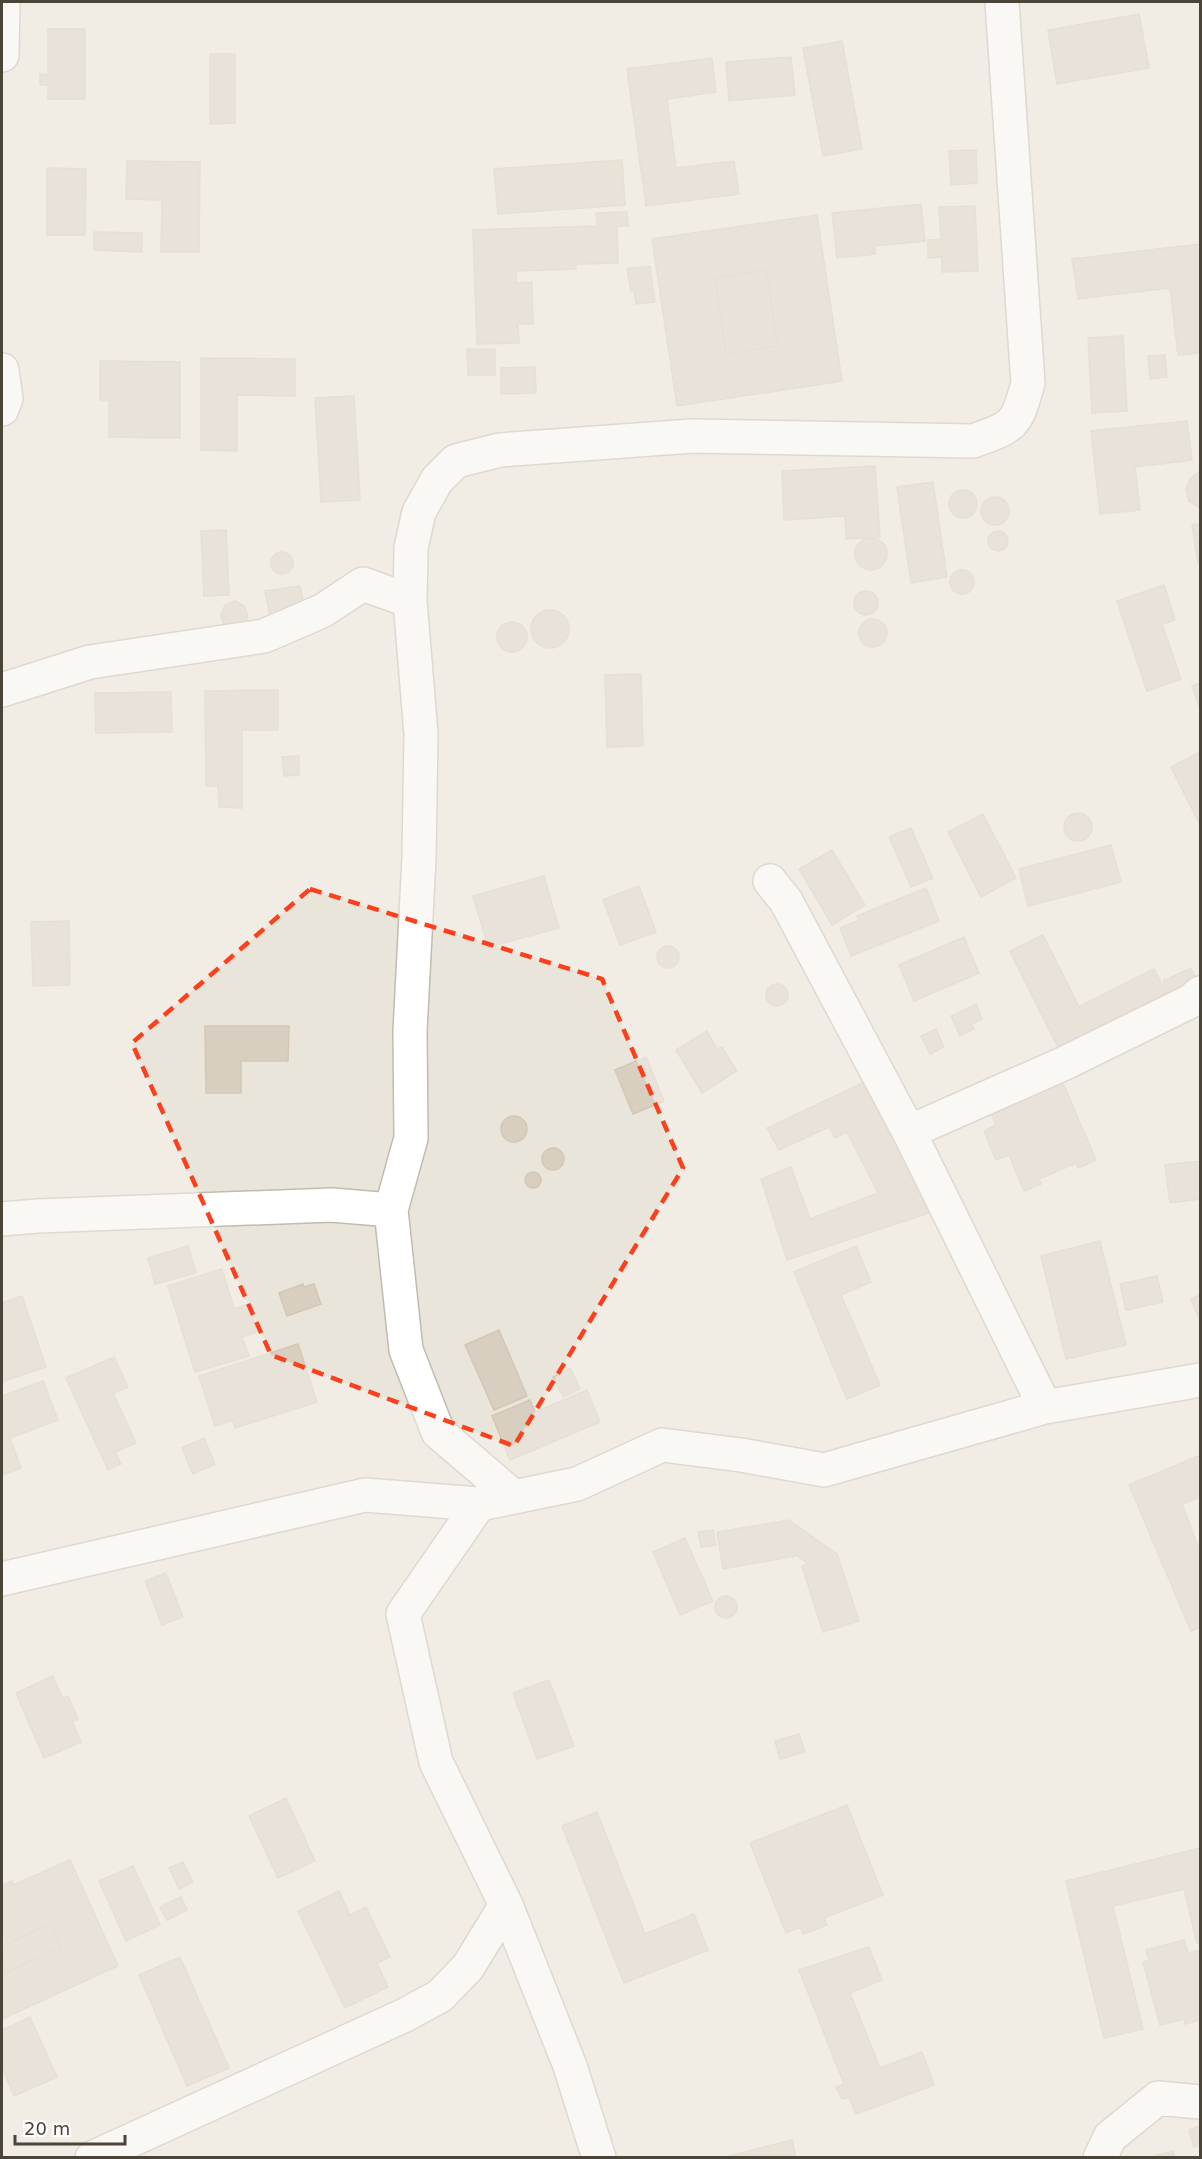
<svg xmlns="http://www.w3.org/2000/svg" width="1202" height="2159" font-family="'DejaVu Sans',sans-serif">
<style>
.residential{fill:#eae5da}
.building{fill:#d8cfc1;stroke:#d3c7b4;stroke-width:1.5;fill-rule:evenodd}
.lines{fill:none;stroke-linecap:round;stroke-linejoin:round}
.minor-casing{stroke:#c2bbae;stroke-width:36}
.minor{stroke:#fff;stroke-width:33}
.marked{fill:none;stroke:#fc3f1d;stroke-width:4.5;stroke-dasharray:12 8;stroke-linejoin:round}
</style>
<rect width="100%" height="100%" fill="#f6f3ec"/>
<path class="residential" d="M2,2H1200V2157H2Z"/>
<path class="building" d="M1139,14L1149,68L1057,84L1048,30Z
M48,29H85V99H48V85H40V74L48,75Z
M842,41L862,149L823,156L803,48Z
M210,54H235V123L210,124Z
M791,57L795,95L729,101L726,62Z
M712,58L716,92L667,99L676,168L734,161L739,194L646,206L627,69Z
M976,150L977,183L951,185L949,151Z
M622,160L625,205L498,214L494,169Z
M127,161L200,162L199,252H161L162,200L126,199Z
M47,168L86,169L85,235H47Z
M921,204L925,241L875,246V254L837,258L832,213Z
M975,206L978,271L942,272V257L928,258V240H941L939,207Z
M627,212L628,226H617L618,263L576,264V269L516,271L517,283L532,282L533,324H518L519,343L477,344L473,230L597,226L596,213Z
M817,215L842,381L677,406L652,239ZM766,270L778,346L726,354L715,278Z
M94,232L142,233V252L94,250Z
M1200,244V353L1178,355L1170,288L1078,299L1072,259Z
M650,266L655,302L636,304L634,291H631L627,269Z
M766,270L778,346L726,354L715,278Z
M1123,336L1127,411L1092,413L1088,338Z
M467,349H495V375H468Z
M1165,355L1167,377L1150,379L1148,356Z
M201,358L295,359V396L237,395V451L201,450Z
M100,361L180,362V438L109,437V400H100Z
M535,367L536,393L501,394V368Z
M354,396L360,500L321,502L315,398Z
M1187,421L1192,460L1135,467L1140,510L1100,514L1091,431Z
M875,466L880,537L846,539L845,516L784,520L782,471Z
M1200,471V508L1189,501L1186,489L1191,478Z
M933,482L947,577L911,583L897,487Z
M949 504a14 14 0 1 1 28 0a14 14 0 1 1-28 0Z
M981 511a14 14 0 1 1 28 0a14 14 0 1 1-28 0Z
M1200,524V564H1198L1192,525Z
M226,530L229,595L204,596L201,531Z
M988 541a10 10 0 1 1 20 0a10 10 0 1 1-20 0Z
M855 554a16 16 0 1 1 32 0a16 16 0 1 1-32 0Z
M271 563a11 11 0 1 1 22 0a11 11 0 1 1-22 0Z
M950 582a12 12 0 1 1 24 0a12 12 0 1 1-24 0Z
M1164,585L1175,620L1162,624L1181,679L1147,691L1117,601Z
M300,586L305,611L270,616L265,591Z
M854 603a12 12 0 1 1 24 0a12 12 0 1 1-24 0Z
M235,601L244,606L248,616L244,626L224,625L221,615L225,605Z
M531 629a19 19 0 1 1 38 0a19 19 0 1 1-38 0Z
M859 633a14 14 0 1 1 28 0a14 14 0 1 1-28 0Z
M497 637a15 15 0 1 1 30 0a15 15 0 1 1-30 0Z
M641,674L643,746L607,747L605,675Z
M1200,683V709L1192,686Z
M278,690V730H242V808L219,807L218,786H206L205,691Z
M171,692L172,732L96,733L95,693Z
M1200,752V825L1171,767Z
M299,756V775L284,776L282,757Z
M1064 827a14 14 0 1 1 28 0a14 14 0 1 1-28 0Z
M983,814L1016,878L981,897L948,832Z
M911,828L933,878L911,887L889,837Z
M1111,845L1121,882L1028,906L1019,869Z
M832,850L865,905L832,925L799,869Z
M544,876L559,928L488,947L473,896Z
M639,886L656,932L620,945L603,900Z
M926,888L939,921L851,956L840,928L859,920L857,916Z
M69,921L70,985L33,986L31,922Z
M1043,935L1079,1007L1154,969L1171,1003L1063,1057L1010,951Z
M964,937L979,973L914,1001L899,965Z
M657 957a11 11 0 1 1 22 0a11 11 0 1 1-22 0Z
M1191,968L1200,989L1172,1002L1163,981Z
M766 995a11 11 0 1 1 22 0a11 11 0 1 1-22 0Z
M976,1004L982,1019L971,1024L974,1029L960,1036L951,1016Z
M205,1026H289L288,1061H241V1093H206Z
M936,1029L944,1047L930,1054L921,1036Z
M707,1031L717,1049L722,1047L737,1071L702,1093L676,1050Z
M646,1057L664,1101L633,1114L615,1070Z
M1058,1071L1096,1160L1078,1168L1076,1163L1039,1179L1041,1184L1024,1191L1009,1155L996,1160L984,1131L996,1125L987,1102Z
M871,1079L935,1211L787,1260L761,1179L791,1167L810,1219L878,1193L847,1132L835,1138L829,1127L779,1150L767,1128Z
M501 1129a13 13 0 1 1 26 0a13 13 0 1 1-26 0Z
M542 1159a11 11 0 1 1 22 0a11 11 0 1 1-22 0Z
M1200,1161V1199L1170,1203L1165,1165Z
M525 1180a8 8 0 1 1 16 0a8 8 0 1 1-16 0Z
M1100,1241L1126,1345L1066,1359L1041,1256Z
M188,1246L196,1273L155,1284L148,1258Z
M856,1246L871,1282L841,1295L880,1385L847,1399L794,1272Z
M222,1269L234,1309L249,1304L257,1332L242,1337L249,1356L195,1372L168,1286Z
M1157,1276L1163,1302L1126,1310L1120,1284Z
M303,1284L304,1287L314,1284L321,1304L287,1316L279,1293Z
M1200,1295V1321L1191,1299Z
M22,1296L46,1367L2,1382V1303Z
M499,1330L527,1396L494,1410L465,1345Z
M298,1344L317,1402L235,1428L233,1420L215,1426L199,1376Z
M114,1357L128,1387L113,1393L136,1443L115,1452L121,1464L108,1470L66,1378Z
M570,1368L580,1389L563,1397L553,1377Z
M43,1381L58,1420L10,1438L21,1468L2,1475V1396Z
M587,1390L600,1422L510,1460L492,1416L530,1400L535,1412Z
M204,1438L215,1464L193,1474L182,1448Z
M1198,1456L1200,1461V1497L1182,1504L1200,1552V1627L1191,1631L1129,1485Z
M789,1520L837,1554L859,1621L823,1632L802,1566L808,1564L795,1554V1556L723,1569L717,1532Z
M713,1530L716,1545L701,1547L698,1532Z
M685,1538L713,1601L680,1615L653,1552Z
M166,1573L183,1617L162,1625L145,1581Z
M715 1607a11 11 0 1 1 22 0a11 11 0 1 1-22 0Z
M53,1676L63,1699L68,1696L78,1719L72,1721L81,1742L44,1758L16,1693Z
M549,1680L574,1746L537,1759L513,1693Z
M799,1734L805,1752L780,1759L775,1741Z
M286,1798L315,1861L278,1878L249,1816Z
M847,1805L883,1895L824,1918L827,1925L803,1934L800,1927L786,1933L750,1843Z
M597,1812L645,1934L694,1914L708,1950L624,1983L562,1826Z
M1200,1848V1943H1197L1184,1889L1113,1906L1143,2029L1104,2038L1066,1881Z
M70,1860L118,1966L2,2019V1971L3,1974L61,1947L50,1924L2,1946V1886L12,1881L13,1885Z
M183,1862L193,1882L179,1889L169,1868Z
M133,1866L160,1925L126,1941L99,1881Z
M339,1891L350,1915L366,1907L390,1957L377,1963L388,1987L345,2008L298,1911Z
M181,1897L187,1910L167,1920L160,1907Z
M50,1924L61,1947L3,1974L2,1946Z
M1184,1940L1188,1953L1200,1950V2020L1185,2024L1184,2019L1160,2025L1143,1962L1149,1960L1146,1950Z
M869,1947L882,1980L850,1993L880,2068L922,2052L934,2085L856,2114L849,2097L842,2099L836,2087L844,2084L799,1970Z
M180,1957L229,2068L187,2086L139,1975Z
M30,2017L57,2077L14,2096L2,2067V2030Z
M1200,2126V2145L1194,2147L1189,2130Z
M792,2140L796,2158H729V2156Z
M1173,2151L1175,2158H1148Z"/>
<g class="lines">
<g class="minor-casing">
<path id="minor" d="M2,55L3,2
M2,370L6,398L2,409
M2,690L90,662L264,636L322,611L363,584L410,601
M770,881L786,901L909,1132L1045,1407
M909,1132L1065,1063L1191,1001L1200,993
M2,1219L38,1216L332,1205L391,1210
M514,1497L438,1432L406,1350L391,1210L411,1138L410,1031L419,858L421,734L410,601L411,548L419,512L437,480L456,461L500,450L692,436L973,441C1015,426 1016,426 1028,383L1002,2
M479,1504L403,1614L436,1762L506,1905L570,2066L599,2158
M2,1579L365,1495L479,1504L514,1497L577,1484L662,1445L741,1455L824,1470L1045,1407L1200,1380
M92,2158L405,2015L440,1996L468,1967L506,1905
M1100,2158L1110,2137L1158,2098L1200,2102"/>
</g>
<use href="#minor" class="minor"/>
</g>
<path d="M0 0H1202V2159H0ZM310,889L602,979L683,1168L514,1446L271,1355L132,1043Z" fill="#f6f3ec" fill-opacity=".55" fill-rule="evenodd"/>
<path class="marked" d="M310,889L602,979L683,1168L514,1446L271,1355L132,1043Z"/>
<rect width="1202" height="2159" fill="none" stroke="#4b4439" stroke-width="6"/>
<path d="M15 2135v9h110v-9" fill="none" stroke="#4b4439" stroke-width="3"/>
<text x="24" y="2135" font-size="18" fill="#4b4439" stroke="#ffffff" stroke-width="4.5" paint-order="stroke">20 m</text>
</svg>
